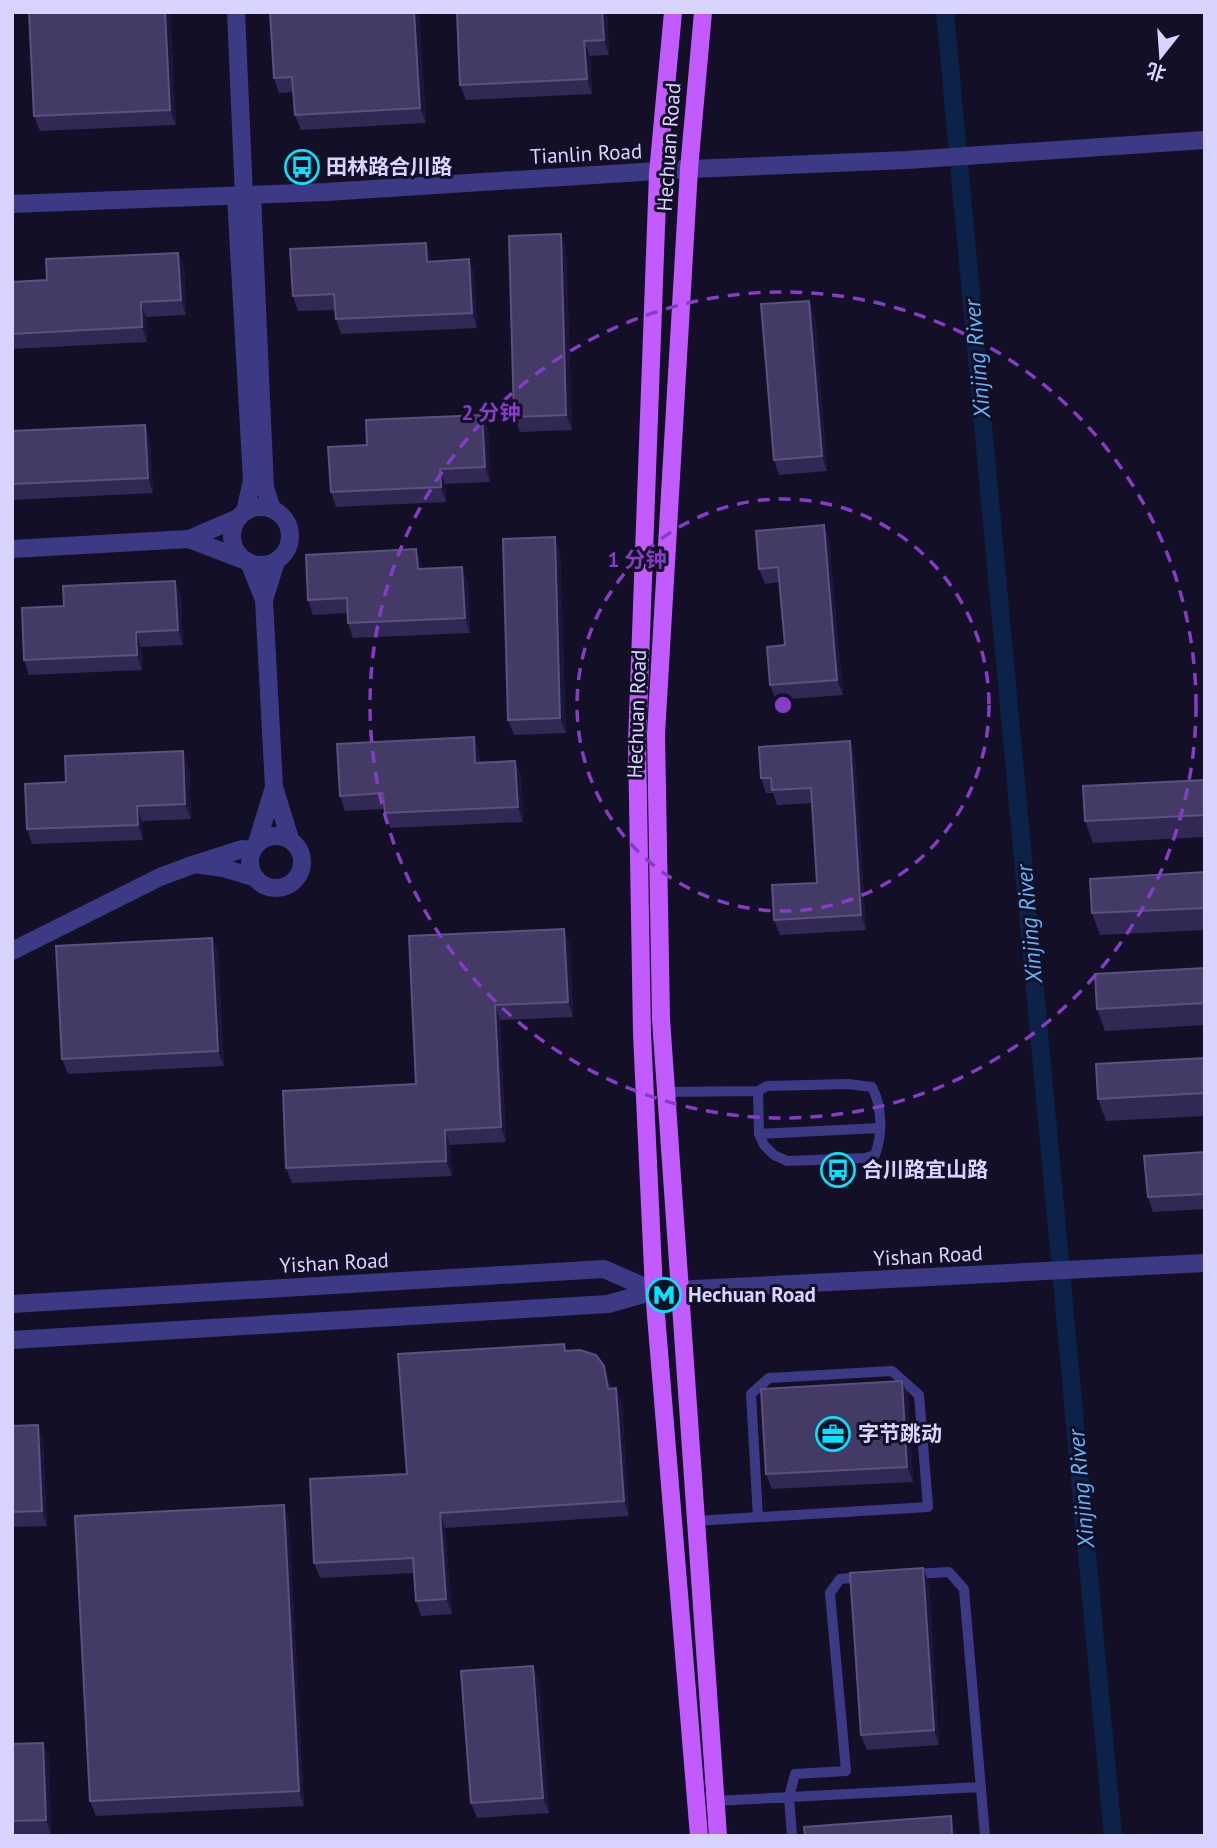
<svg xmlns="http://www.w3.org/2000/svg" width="1217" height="1848" font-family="'PT Sans','Noto Sans SC',sans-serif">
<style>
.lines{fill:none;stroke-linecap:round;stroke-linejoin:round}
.canal{stroke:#0c2248;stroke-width:18}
.service{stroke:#3d3a85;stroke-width:10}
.minor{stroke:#3d3a85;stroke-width:18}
.tertiary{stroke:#3d3a85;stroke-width:18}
.primary{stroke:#c25bff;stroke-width:18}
.wall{fill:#312854}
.shaded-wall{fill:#1d163a}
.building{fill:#433a66;stroke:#5a527e;stroke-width:2}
.ring{fill:none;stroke:#843dc5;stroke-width:3.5;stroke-dasharray:12 9}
.labels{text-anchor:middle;stroke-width:6;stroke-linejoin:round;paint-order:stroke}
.street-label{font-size:21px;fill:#d9d4ff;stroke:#130f26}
.poi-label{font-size:21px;font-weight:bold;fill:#d9d4ff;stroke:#130f26;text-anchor:start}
.water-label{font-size:23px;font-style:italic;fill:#62b6ff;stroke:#130f26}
.centre{fill:#843dc5;stroke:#130f26;stroke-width:3.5}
.ring-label{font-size:21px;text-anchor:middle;font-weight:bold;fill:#843dc5;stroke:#130f26;stroke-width:6;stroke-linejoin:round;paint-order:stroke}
</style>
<rect width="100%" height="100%" fill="#130f26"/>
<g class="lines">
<path class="canal" d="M945,12L1113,1836"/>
<path class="service" d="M666,1092L758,1091L767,1086L848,1084L872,1087C882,1106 883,1134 875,1155L865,1158L787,1161L774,1155L764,1145L759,1134L758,1091
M759,1134L880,1128
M695,1521L928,1507L919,1395L892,1371L769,1378L751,1394L758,1517
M913,1574L949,1572L964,1589L985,1836
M715,1801L981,1787
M792,1836L789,1797L795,1774L846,1771L830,1593L840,1579L863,1577"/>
<path class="minor" d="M236,12L244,196
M252,195L265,488L272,509
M236,196L252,480L245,512
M232 536a29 29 0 1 1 58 0a29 29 0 1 1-58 0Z
M238,518L189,539L244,560
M12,549L189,539
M249,562L264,600L276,561
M264,600L274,787
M250 862a26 26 0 1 1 52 0a26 26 0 1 1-52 0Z
M257,843L274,787L290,839
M252,850L242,849L195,864L223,868L256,878
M12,951L160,877L195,864"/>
<path class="tertiary" d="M12,204L326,192L689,169L907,160L1205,140
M12,1304L604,1269L654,1291
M12,1340L608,1304L654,1291L1205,1263"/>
<path class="primary" d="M673,12L658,173L637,742L642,1033L654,1291L699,1836
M703,12L689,169L656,734L661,1019L718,1836"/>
</g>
<path class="wall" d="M29,12H170L176,125L40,131L34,116Z
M419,12L426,123L301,130L295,115L293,92L279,93L274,78Z
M607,12L609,55L590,56L592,94L466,100L460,85Z
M566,249L572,430L520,432L514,417Z
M178,253L184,267L186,315L146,317L147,342L12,349V282L47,280Z
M431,258V261L469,259L474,274L477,328L341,334L336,319L335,310L298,311L293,296Z
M815,316L827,471L779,475L774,460Z
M482,415L488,430L490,482L445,484L446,502L336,507L331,492L367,445Z
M145,425L150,440L153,493L12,500V431Z
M824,525L829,540L843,695L776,700L770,685L785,645L779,582L765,584L759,569Z
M560,552L566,733L514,735L508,720Z
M422,564V569L468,582L470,633L353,638L348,623L347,613L313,615L308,600Z
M181,596L183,645L141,647L142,670L29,675L24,660L64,606Z
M474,737L479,752L480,763L521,776L523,822L390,828L385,813L384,809L345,811L340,796Z
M855,756L866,930L780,935L774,920L817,883L812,803L777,805L773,793H766L761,778Z
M189,766L191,819L142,821L143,840L32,844L27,829L66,782Z
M1205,780V837L1093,843L1085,821Z
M1205,872V930L1100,935L1092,913Z
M409,936L570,944L573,1017L500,1020L506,1142L450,1145L452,1176L292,1183L286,1168L416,1084Z
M212,938L218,953L224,1066L68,1074L62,1059Z
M1205,968V1025L1105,1031L1097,1009Z
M1205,1058V1116L1106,1121L1098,1099Z
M1205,1152V1209L1153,1212L1148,1197Z
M564,1344L567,1351L610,1381L611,1389L622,1403L629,1516L445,1528L452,1614L421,1616L416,1601L414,1573L320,1578L314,1563L407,1474Z
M902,1381L908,1396L913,1482L772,1489L766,1474Z
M12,1426L43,1440L47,1526L12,1527Z
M289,1520L304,1806L96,1816L90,1801Z
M923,1568L929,1583L939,1745L867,1750L861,1735Z
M539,1681L549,1813L477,1818L471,1803Z
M43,1743L49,1758L51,1835L12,1836V1744Z"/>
<path class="shaded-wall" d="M165,12H170L176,125L170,110Z
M414,12H419L426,123L420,108Z
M602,12H607L609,55L604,40Z
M584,41L590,56L592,94L587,79Z
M561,234L566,249L572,430L566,415Z
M426,243L431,258L432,276L427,262Z
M178,253L184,267L186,315L181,300Z
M469,259L474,274L477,328L472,313Z
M809,301L815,316L827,471L822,456Z
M141,302L146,317L147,342L142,327Z
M482,415L488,430L490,482L485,467Z
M145,425L150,440L153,493L148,478Z
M440,469L445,484L446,502L441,487Z
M824,525L829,540L843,695L837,680Z
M555,537L560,552L566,733L560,718Z
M416,549L422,564L423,584L418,569Z
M462,567L468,582L470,633L465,618Z
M175,581L181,596L183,645L178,630Z
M136,632L141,647L142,670L137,655Z
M474,737L479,752L481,778L475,763Z
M850,741L855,756L866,930L861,915Z
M183,751L189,766L191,819L185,804Z
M515,761L521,776L523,822L518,807Z
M137,806L142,821L143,840L138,825Z
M564,929L570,944L573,1017L568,1002Z
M212,938L218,953L224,1066L218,1051Z
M495,1005L500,1020L506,1142L501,1127Z
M445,1130L450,1145L452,1176L446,1161Z
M604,1366L610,1381L614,1404L608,1389Z
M902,1381L908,1396L913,1482L907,1467Z
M616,1388L622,1403L629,1516L624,1501Z
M38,1425L43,1440L47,1526L42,1511Z
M284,1505L289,1520L304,1806L299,1791Z
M440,1513L445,1528L452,1614L446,1599Z
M923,1568L929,1583L939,1745L934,1730Z
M533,1666L539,1681L549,1813L543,1798Z
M43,1743L49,1758L51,1835L46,1820Z
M951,1816L956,1831L957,1836H952Z"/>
<path class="building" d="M29,12H165L170,110L34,116Z
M270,12H414L420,108L295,115L292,77L274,78Z
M457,12H602L604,40L584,41L587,79L460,85Z
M561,234L566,415L514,417L509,236Z
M426,243L427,262L469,259L472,313L336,319L334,294L293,296L290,249Z
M178,253L181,300L141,302L142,327L12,334V282L47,280L46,259Z
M809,301L822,456L774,460L761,304Z
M482,415L485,467L440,469L441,487L331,492L328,447L367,445L366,420Z
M145,425L148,478L12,484V431Z
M824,525L837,680L770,685L767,647L785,645L778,567L759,569L756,531Z
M555,537L560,718L508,720L503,539Z
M416,549L418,569L462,567L465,618L348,623L347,598L308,600L306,555Z
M175,581L178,630L136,632L137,655L24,660L22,608L64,606L63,586Z
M474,737L475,763L515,761L518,807L385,813L383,793L340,796L337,744Z
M850,741L861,915L774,920L772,885L817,883L811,788L772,790L771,778H761L759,747Z
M183,751L185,804L137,806L138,825L27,829L25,784L66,782L65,756Z
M1205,780V815L1085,821L1083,786Z
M1205,872V908L1092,913L1090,879Z
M564,929L568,1002L495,1005L501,1127L445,1130L446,1161L286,1168L283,1091L416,1084L409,936Z
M212,938L218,1051L62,1059L56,946Z
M1205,968V1003L1097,1009L1095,974Z
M1205,1058V1093L1098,1099L1096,1064Z
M1205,1152V1194L1148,1197L1144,1156Z
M564,1344L565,1351L580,1350L596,1355L604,1366L608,1389L616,1388L624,1501L440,1513L446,1599L416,1601L413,1558L314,1563L310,1479L407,1474L398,1354Z
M902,1381L907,1467L766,1474L761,1389Z
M38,1425L42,1511L12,1512V1426Z
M284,1505L299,1791L90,1801L75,1516Z
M923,1568L934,1730L861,1735L850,1573Z
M533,1666L543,1798L471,1803L461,1671Z
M43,1743L46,1820L12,1821V1744Z
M951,1816L952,1836H805L804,1827Z"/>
<g class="ring">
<circle cx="783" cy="705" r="206"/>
<circle cx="783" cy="705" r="413"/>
</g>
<defs>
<g id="bus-ring" transform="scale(1.75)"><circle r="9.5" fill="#130f26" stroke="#00e5ff" stroke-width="1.5"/><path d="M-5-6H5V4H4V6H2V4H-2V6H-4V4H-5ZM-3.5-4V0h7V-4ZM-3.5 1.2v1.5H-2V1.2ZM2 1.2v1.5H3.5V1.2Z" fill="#00e5ff"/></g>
<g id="metro-ring" transform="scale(1.75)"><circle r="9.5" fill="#130f26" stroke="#00e5ff" stroke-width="1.5"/><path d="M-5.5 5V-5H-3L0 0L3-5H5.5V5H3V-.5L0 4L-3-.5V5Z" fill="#00e5ff"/></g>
<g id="office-ring" transform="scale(1.75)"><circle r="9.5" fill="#130f26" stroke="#00e5ff" stroke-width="1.5"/><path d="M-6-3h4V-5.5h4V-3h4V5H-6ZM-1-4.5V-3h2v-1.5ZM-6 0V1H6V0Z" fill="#00e5ff"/></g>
</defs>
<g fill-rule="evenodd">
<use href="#bus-ring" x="302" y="167"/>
<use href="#bus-ring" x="838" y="1170"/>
<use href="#metro-ring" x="664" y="1295"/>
<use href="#office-ring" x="833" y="1434"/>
</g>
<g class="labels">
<g class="street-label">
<text transform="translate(669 147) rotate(-86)" y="7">Hechuan Road</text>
<text transform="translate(586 154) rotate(-3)" y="7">Tianlin Road</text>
<text transform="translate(637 714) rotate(-88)" y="7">Hechuan Road</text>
<text transform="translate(928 1256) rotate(-3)" y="7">Yishan Road</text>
<text transform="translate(334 1263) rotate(-3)" y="7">Yishan Road</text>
</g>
<g class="poi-label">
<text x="326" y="174">田林路合川路</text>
<text x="862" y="1177">合川路宜山路</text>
<text x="688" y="1302">Hechuan Road</text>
<text x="858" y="1441">字节跳动</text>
</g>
<g class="water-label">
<text transform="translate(977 359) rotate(-95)" y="8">Xinjing River</text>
<text transform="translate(1029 924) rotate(-95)" y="8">Xinjing River</text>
<text transform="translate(1081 1489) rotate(-95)" y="8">Xinjing River</text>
</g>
</g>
<circle cx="783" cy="705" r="10" class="centre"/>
<g class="ring-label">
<text x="491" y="420">2 分钟</text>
<text x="637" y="567">1 分钟</text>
</g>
<rect width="1217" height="1848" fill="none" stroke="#d9d4ff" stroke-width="28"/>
<g transform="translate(1161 56) rotate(197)" stroke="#130f26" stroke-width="5" paint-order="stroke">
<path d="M0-5L12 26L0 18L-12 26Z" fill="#d9d4ff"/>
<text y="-10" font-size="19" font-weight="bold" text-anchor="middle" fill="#d9d4ff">北</text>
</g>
</svg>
